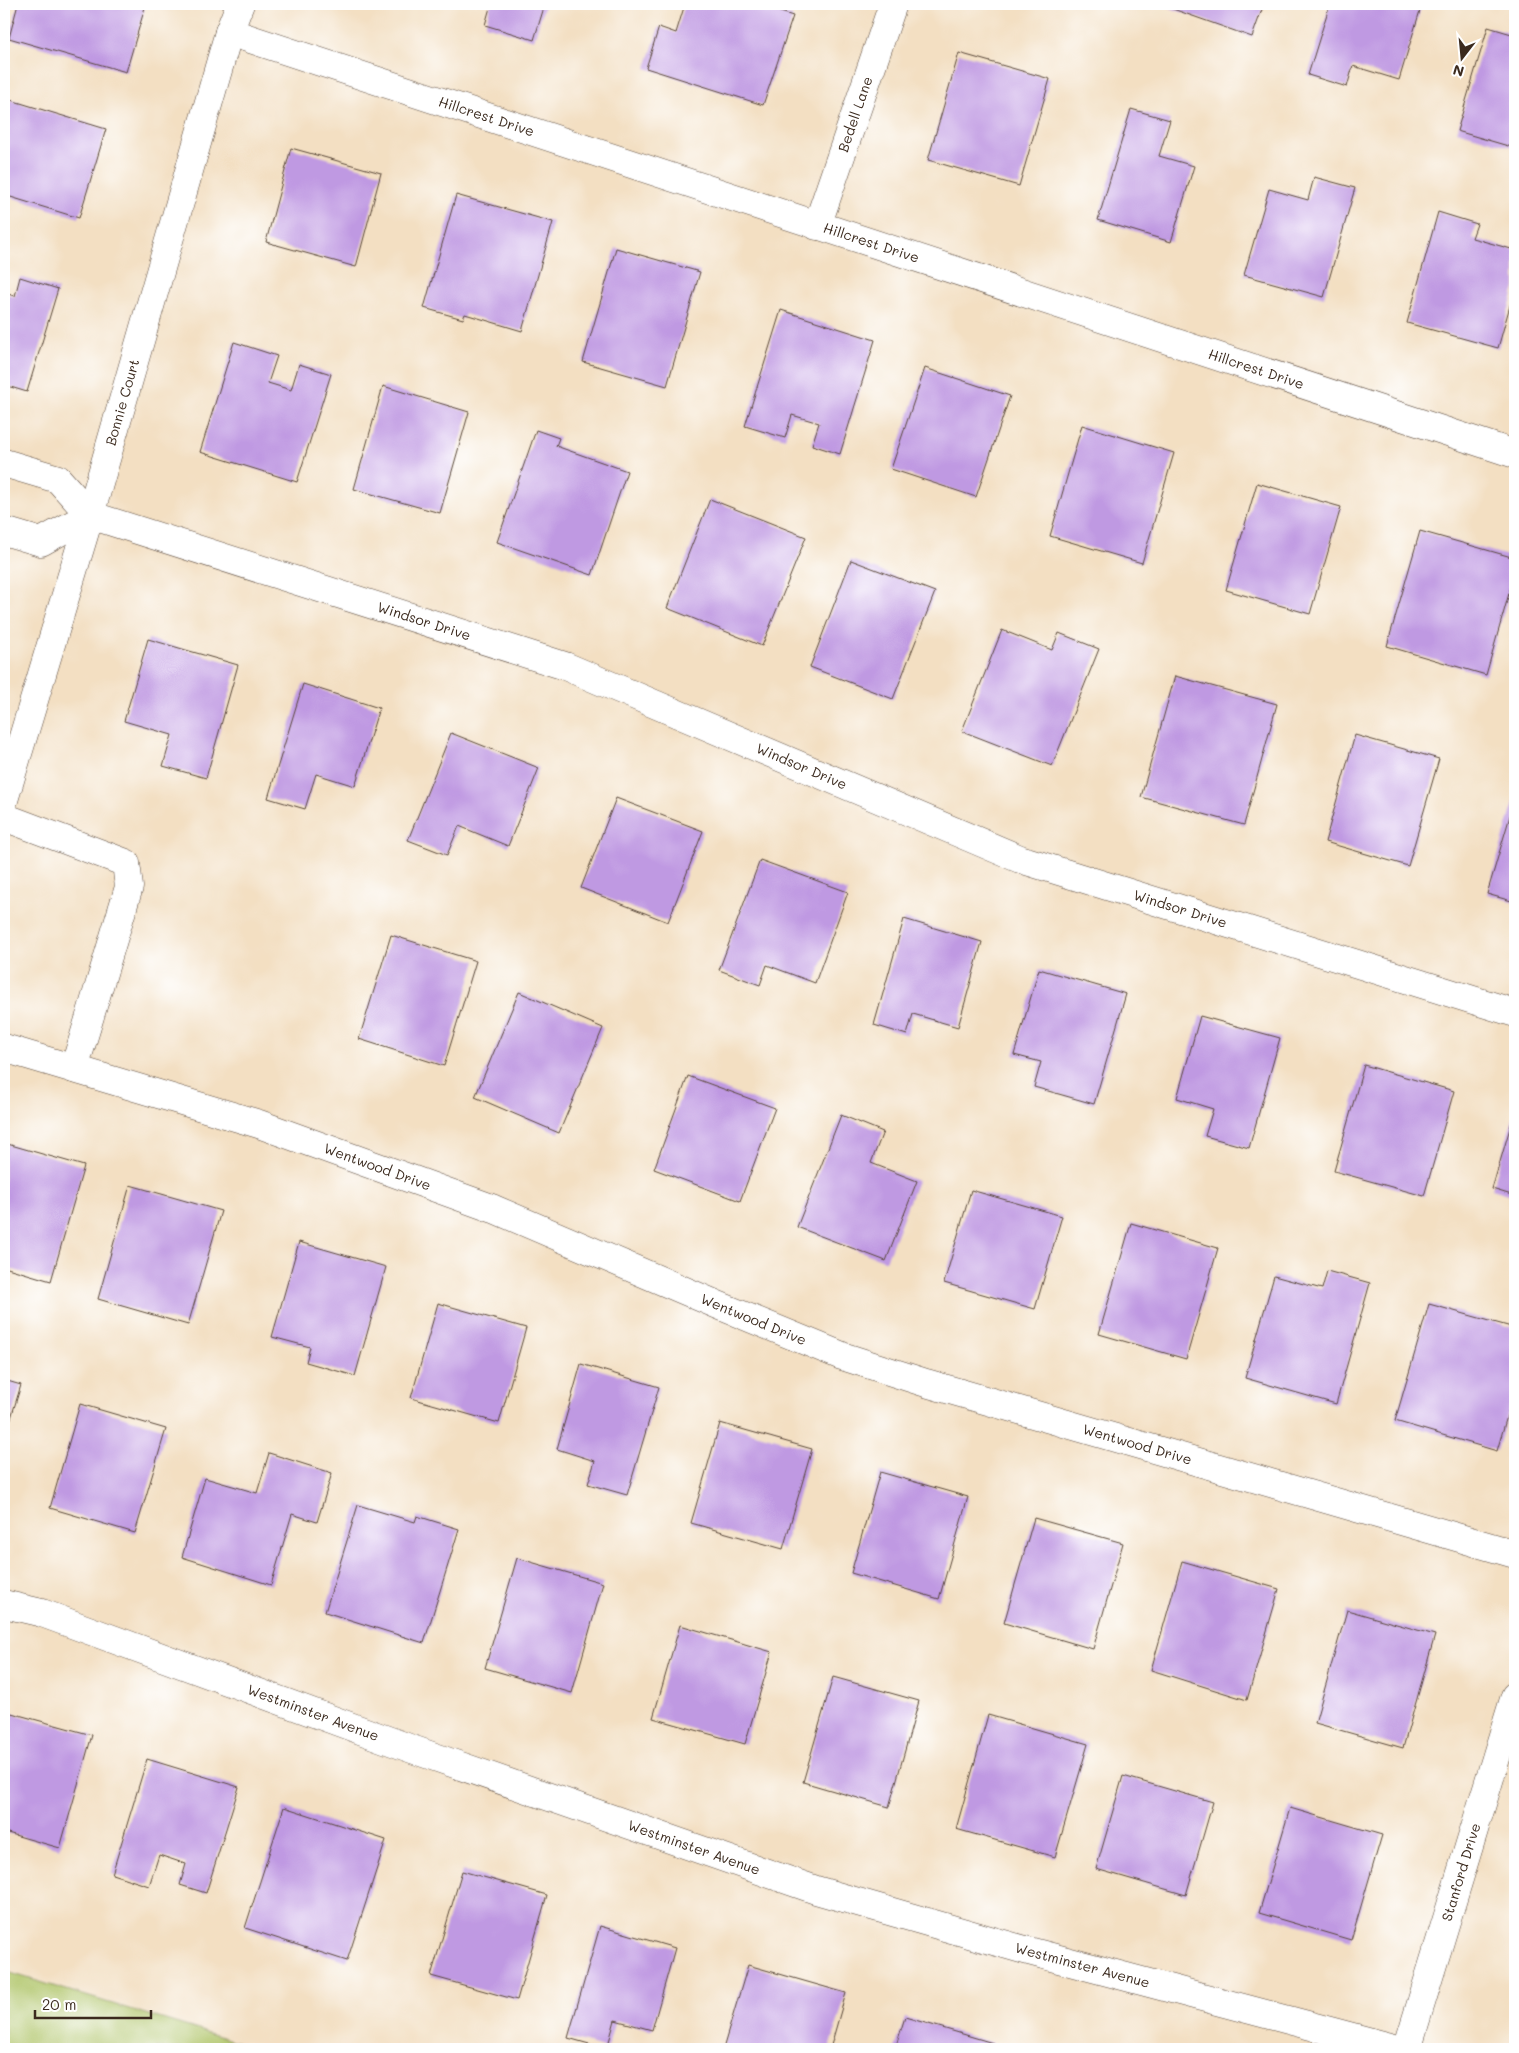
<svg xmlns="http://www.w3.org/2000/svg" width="1519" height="2053" font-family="Mali,sans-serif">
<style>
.green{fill:#afc468;stroke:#757743}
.building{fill:#bf99e2}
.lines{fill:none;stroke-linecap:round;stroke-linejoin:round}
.minor-casing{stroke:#574537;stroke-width:29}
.path{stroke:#574537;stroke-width:3;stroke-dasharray:1 4;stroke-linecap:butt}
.minor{stroke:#fff;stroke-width:28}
.labels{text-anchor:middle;stroke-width:4;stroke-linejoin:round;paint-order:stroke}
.street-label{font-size:14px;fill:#3b2a1e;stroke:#fff}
</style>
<rect width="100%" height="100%" fill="#fff"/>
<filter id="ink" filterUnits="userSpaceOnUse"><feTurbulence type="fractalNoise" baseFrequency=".02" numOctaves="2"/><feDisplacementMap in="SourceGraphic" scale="10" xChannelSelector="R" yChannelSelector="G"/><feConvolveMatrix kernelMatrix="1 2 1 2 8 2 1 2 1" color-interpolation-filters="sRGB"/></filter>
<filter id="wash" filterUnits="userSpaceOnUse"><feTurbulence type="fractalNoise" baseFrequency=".0096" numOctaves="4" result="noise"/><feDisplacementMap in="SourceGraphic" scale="20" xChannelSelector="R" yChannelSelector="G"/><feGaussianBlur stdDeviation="1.12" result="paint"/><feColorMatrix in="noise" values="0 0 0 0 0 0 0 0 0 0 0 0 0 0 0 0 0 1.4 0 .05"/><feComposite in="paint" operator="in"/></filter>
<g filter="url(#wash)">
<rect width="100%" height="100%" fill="#f3dfc2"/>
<path class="green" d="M4,1971L261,2049H4Z"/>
<g id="blocks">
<path class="building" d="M18,4H146L126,72L9,38Z
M491,4H545L534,40L485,25Z
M685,4H756L793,16L763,105L646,68L659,27L676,33Z
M1172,4H1264L1252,37L1170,8Z
M1330,4H1422L1399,80L1353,66L1347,87L1308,75Z
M1488,27L1515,35V148L1457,131Z
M959,53L1050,79L1019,186L928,160Z
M4,98L106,129L79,218L4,195Z
M1131,109L1170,120L1159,156L1194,166L1171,242L1098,220Z
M291,148L381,173L356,267L266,242Z
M1314,177L1355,188L1324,297L1244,275L1269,189L1308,200Z
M456,195L553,222L522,331L465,314L463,319L424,308Z
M1438,212L1477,224L1472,238L1515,250V288L1498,348L1407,323Z
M616,248L700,272L667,386L583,362Z
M20,277L58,289L27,392L4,385V293L15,296Z
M781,310L875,340L840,454L812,445L819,423L792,415L785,438L745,426Z
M234,342L277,356L268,383L291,390L299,364L331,374L297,482L200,452Z
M925,368L1010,396L976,497L891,469Z
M383,386L469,412L440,513L354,489Z
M1082,425L1174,453L1142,563L1050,536Z
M536,430L559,438L556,446L627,471L592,575L497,542Z
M1257,483L1341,507L1310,614L1226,590Z
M710,499L806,537L762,646L667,608Z
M1420,531L1515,558V572L1486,675L1387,646Z
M851,560L935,592L893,699L810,667Z
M1002,630L1052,650L1059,633L1099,649L1052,766L962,731Z
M148,639L238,665L206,778L163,766L172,735L124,721Z
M1175,676L1277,704L1244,825L1141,797Z
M303,684L379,708L355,786L316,774L305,809L268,798Z
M451,733L539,768L508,846L459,826L447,855L408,840Z
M1355,735L1439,759L1408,866L1325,842Z
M616,798L703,831L668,922L581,888Z
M1515,799V902L1487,894Z
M760,860L848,892L815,983L767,965L760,985L719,970Z
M904,919L982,942L958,1027L913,1014L907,1035L874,1025Z
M391,935L476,961L444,1066L359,1039Z
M1039,969L1126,994L1094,1104L1034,1087L1041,1062L1014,1055Z
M519,992L603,1028L559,1133L475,1097Z
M1200,1016L1280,1038L1249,1148L1205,1136L1213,1109L1177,1098Z
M1364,1065L1454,1091L1424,1196L1334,1171Z
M688,1076L775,1108L740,1201L654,1169Z
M1515,1111V1196L1492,1189Z
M841,1115L883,1132L871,1163L917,1181L886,1261L797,1227Z
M4,1143L84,1166L51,1281L4,1267Z
M130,1185L221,1211L188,1325L98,1299Z
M971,1190L1062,1216L1035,1309L944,1283Z
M1131,1223L1218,1248L1186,1359L1099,1334Z
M299,1242L386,1267L355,1376L306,1362L310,1347L272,1337Z
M1327,1271L1370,1283L1336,1404L1245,1378L1274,1276L1322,1289Z
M438,1303L526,1328L499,1423L411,1398Z
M1429,1304L1515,1328V1388L1497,1451L1395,1421Z
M581,1364L659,1387L627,1495L588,1484L595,1461L557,1449Z
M4,1380L21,1385L4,1441Z
M80,1404L166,1429L135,1533L50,1508Z
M720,1423L812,1449L783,1549L691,1523Z
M269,1453L332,1473L317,1522L292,1514L271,1585L182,1557L205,1478L257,1493Z
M880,1472L968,1497L939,1599L851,1573Z
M358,1505L415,1522L417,1516L459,1529L424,1643L325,1612Z
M1034,1518L1123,1543L1093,1649L1004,1623Z
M517,1558L603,1583L572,1693L485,1668Z
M1182,1561L1279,1589L1247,1700L1151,1670Z
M1347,1610L1435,1635L1403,1748L1315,1723Z
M680,1625L772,1652L745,1744L653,1718Z
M833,1677L919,1701L889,1807L803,1782Z
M4,1711L92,1735L60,1848L4,1832Z
M988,1715L1088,1744L1055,1857L956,1829Z
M147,1759L239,1787L206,1893L180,1885L186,1864L159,1855L149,1886L112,1874Z
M1123,1776L1213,1802L1186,1895L1096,1869Z
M284,1807L386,1840L347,1961L245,1928Z
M1290,1808L1382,1835L1351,1940L1259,1913Z
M462,1871L547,1895L517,2000L431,1976Z
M600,1926L675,1948L652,2030L615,2020L607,2049L568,2038Z
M748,1965L846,1993L830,2049H723Z
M905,2017L993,2043L991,2049H895Z"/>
</g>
</g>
<g filter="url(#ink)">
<use href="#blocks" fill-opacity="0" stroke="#574537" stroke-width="1"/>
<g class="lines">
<g class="minor-casing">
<g id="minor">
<path id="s1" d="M229,32L1515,454"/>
<path id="s2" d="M817,226L893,4"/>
<path id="s3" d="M4,463L58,479L90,515L565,666L1020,859L1515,1013"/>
<path d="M4,531L41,542L90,515"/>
<path id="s4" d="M4,800L90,515L229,32L240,4"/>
<path d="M4,817L126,863L129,887L74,1069"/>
<path id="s5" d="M4,1048L259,1124L494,1209L718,1305L842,1356L926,1383L1515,1554"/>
<path id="s6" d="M4,1604L42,1613L412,1749L816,1890L1025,1950L1398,2049"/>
<path id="s7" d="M1407,2049L1515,1696"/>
</g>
</g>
<path class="path" d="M173,2049L227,2046L247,2049"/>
<use href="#minor" class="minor"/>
</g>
</g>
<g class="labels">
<g class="street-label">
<text dy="5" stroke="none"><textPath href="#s2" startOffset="118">Bedell Lane</textPath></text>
<text dy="5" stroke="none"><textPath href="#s1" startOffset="271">Hillcrest Drive</textPath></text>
<text dy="5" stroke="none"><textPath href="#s1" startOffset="676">Hillcrest Drive</textPath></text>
<text dy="5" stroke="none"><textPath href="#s1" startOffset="1081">Hillcrest Drive</textPath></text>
<text dy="5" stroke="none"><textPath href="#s4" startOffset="415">Bonnie Court</textPath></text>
<text dy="5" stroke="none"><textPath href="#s3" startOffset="455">Windsor Drive</textPath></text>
<text dy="5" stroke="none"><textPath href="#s3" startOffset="860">Windsor Drive</textPath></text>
<text dy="5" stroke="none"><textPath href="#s3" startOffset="1265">Windsor Drive</textPath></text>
<text dy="5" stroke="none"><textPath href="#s5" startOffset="392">Wentwood Drive</textPath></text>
<text dy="5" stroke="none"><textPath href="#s5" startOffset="798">Wentwood Drive</textPath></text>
<text dy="5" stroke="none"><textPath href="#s5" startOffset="1202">Wentwood Drive</textPath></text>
<text dy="5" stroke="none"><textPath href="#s6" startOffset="328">Westminster Avenue</textPath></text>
<text dy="5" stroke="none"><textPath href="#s6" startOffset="732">Westminster Avenue</textPath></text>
<text dy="5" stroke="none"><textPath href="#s7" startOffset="185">Stanford Drive</textPath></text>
<text dy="5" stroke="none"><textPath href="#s6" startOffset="1138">Westminster Avenue</textPath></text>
</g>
</g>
<rect width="1519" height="2053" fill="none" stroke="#fff" stroke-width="20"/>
<g transform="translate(1462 58) rotate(196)" stroke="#ffffff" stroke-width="4" paint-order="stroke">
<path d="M0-4L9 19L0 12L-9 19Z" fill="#3b2a1e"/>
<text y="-8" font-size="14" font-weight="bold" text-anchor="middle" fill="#3b2a1e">N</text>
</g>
<path d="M35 2010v8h116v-8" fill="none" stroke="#3b2a1e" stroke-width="2.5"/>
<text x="42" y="2010" font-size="15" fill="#3b2a1e" stroke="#ffffff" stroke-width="4" paint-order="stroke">20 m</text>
</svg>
